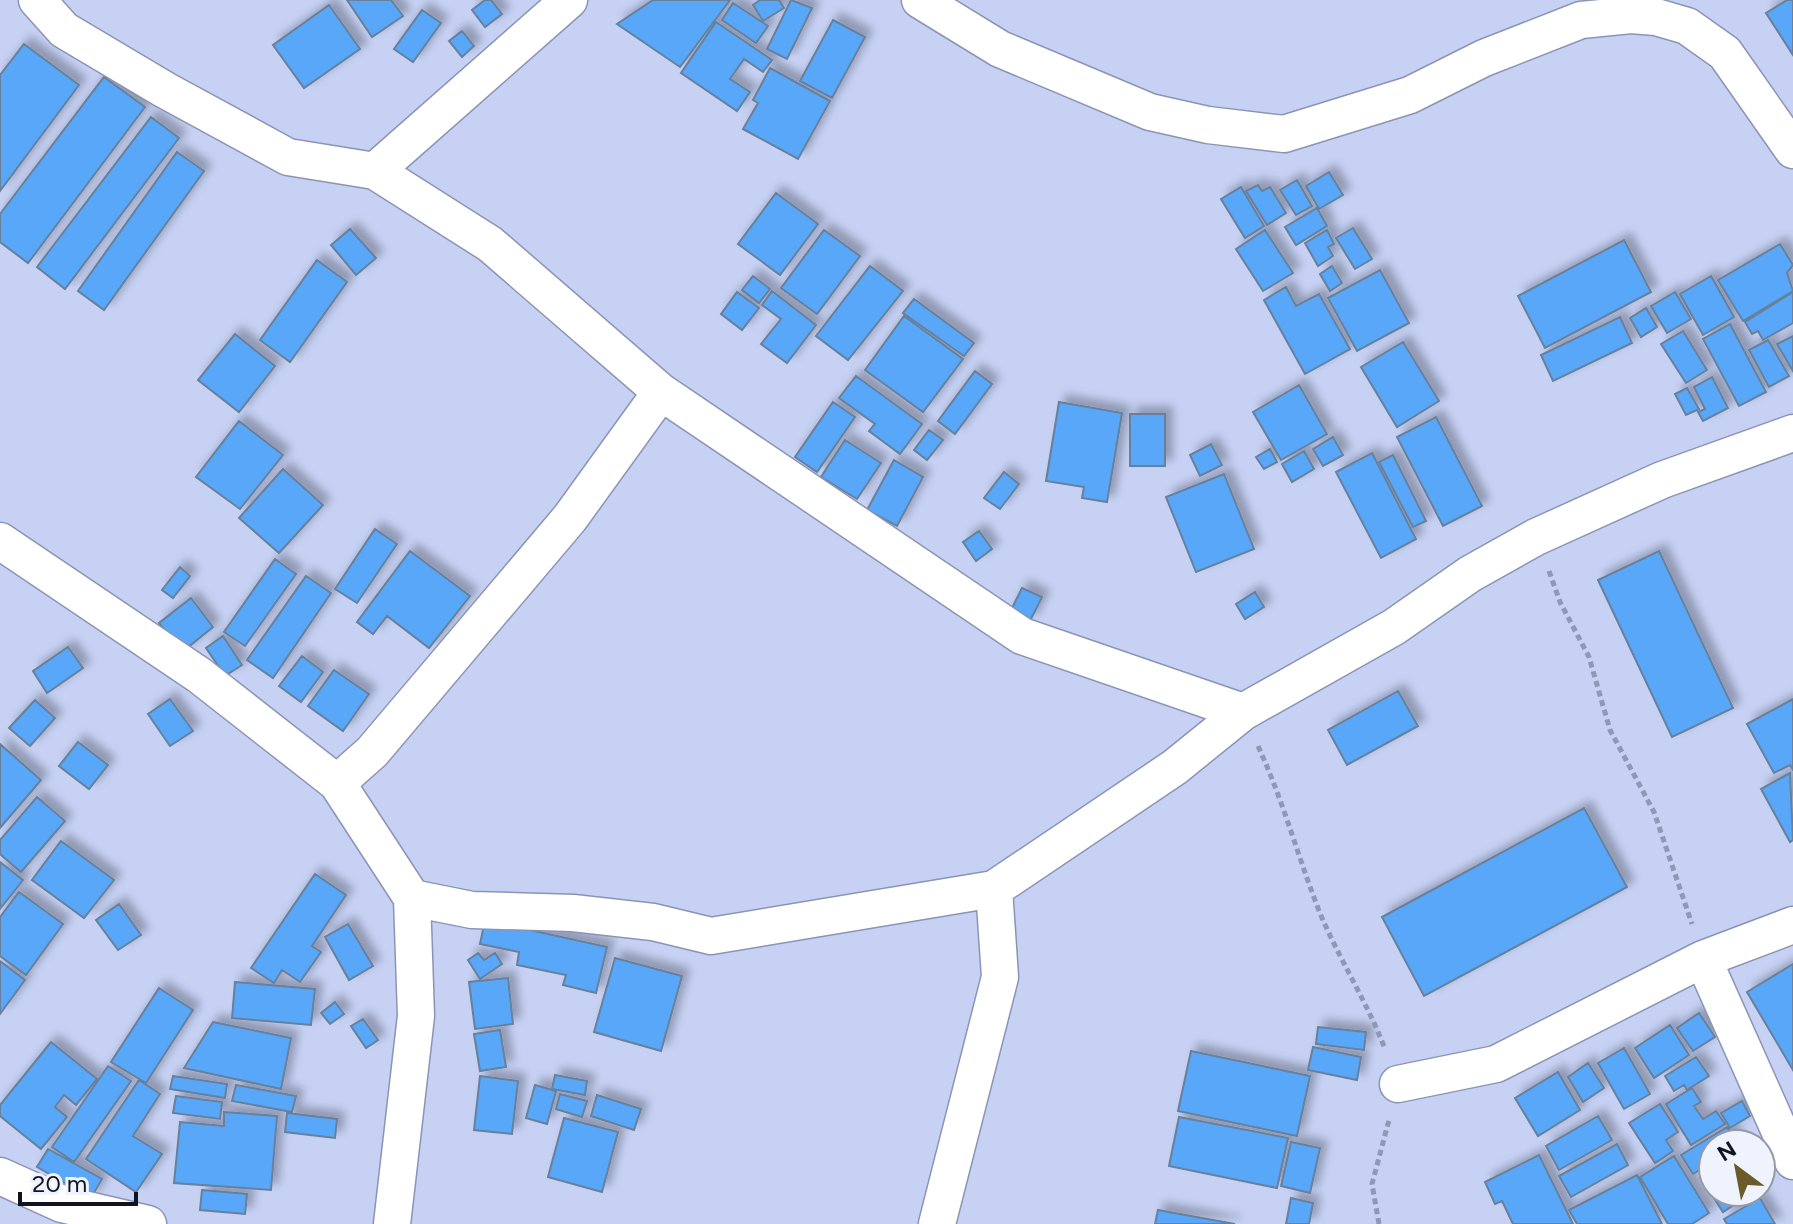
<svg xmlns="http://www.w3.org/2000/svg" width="1793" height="1224" font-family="Figtree,sans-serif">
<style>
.building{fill:#58a7f9;stroke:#67809b;stroke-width:2;filter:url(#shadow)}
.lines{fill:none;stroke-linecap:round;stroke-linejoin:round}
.street-casing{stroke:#8a95b6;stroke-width:39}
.path{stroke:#8f98b4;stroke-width:5;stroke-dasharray:6 4;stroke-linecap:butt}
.street{stroke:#fff;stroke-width:36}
</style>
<defs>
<filter id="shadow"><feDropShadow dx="7" dy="-7" stdDeviation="4" flood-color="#0004"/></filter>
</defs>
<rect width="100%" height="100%" fill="#c6d1f4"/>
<path class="building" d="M347,0H391L403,16L372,37Z
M485,0H491L502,14L485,27L472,10Z
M653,0H730L680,67L617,24Z
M760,0H779L784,8L763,21L753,5Z
M791,0L812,8L787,59L767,49Z
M1787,0H1793V55L1766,13Z
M733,3L768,26L756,43L722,20Z
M329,5L360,49L304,88L273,45Z
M422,10L441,23L413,62L394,49Z
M833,20L865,37L832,98L800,81Z
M716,22L772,60L763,72L744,59L730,79L750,92L737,111L681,73Z
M462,31L474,46L462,57L449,41Z
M24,44L79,85L0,191V75Z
M770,68L830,101L798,159L743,129L758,103L753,100Z
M104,77L145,107L28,263L0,242V214Z
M151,117L179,138L65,289L37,267Z
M177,152L204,171L104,310L78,291Z
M1329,172L1343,195L1319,209L1306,186Z
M1297,180L1312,206L1296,215L1280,190Z
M1258,185L1262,191L1270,187L1286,213L1267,225L1246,191Z
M1241,187L1264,226L1245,238L1221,199Z
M776,193L818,224L780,275L738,244Z
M1317,208L1327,226L1296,245L1285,227Z
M1353,228L1372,259L1355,269L1336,238Z
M350,229L376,258L356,275L331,245Z
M824,230L860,256L817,314L781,288Z
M1265,230L1293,273L1263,291L1236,249Z
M1327,230L1334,244L1328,247L1333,256L1318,266L1305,243Z
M1624,240L1651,292L1545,348L1518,296Z
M1780,244L1793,265L1787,273L1793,291L1743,321L1718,280Z
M317,260L347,282L290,362L260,340Z
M870,266L903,291L848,360L816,336Z
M1332,266L1342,283L1330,291L1320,274Z
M1380,270L1409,323L1357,351L1328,298Z
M753,276L770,289L759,303L742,290Z
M1711,276L1734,317L1703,335L1680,294Z
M1286,287L1296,306L1319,294L1350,349L1305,374L1264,300Z
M772,291L816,325L787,363L761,344L781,319L762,305Z
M737,292L759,308L742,330L721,314Z
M1675,292L1691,319L1667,333L1651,306Z
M1793,292V323L1763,340L1758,331L1752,334L1745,322Z
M914,299L974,343L964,356L903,313Z
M1646,308L1657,327L1641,337L1630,318Z
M904,316L963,359L923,412L865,370Z
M1620,317L1632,343L1553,381L1541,355Z
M1730,324L1766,392L1739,406L1703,339Z
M1683,331L1707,370L1686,383L1661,344Z
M235,334L275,366L239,412L198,380Z
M1793,336V371L1777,344Z
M1768,340L1789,376L1769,387L1749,350Z
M1403,342L1439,401L1397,427L1361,367Z
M975,371L992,384L955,434L938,421Z
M856,376L922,424L900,454L869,431L875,424L839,398Z
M1712,377L1728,408L1703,421L1698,412L1705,409L1694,387Z
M1299,385L1327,434L1281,460L1253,412Z
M1687,388L1699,409L1686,415L1675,394Z
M833,402L855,417L817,472L795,457Z
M1059,402L1122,413L1107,502L1082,498L1084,487L1046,481Z
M1130,414H1165V466H1130Z
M1436,417L1482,506L1443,526L1397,437Z
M239,421L283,455L240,509L196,477Z
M929,430L943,440L927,460L914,450Z
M1333,437L1343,455L1323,466L1313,449Z
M845,440L881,463L857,499L821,477Z
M1211,444L1222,465L1200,476L1190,455Z
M1270,449L1277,462L1264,469L1256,457Z
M1304,451L1314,469L1292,482L1282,464Z
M1372,453L1416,539L1381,558L1336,472Z
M1393,455L1426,521L1413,527L1379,462Z
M894,460L923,477L897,526L867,510Z
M283,469L323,505L279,553L239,518Z
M1004,472L1019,484L1000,509L984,498Z
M1224,474L1254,549L1196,572L1166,497Z
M375,529L397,544L357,603L335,589Z
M979,531L992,549L976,561L963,542Z
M410,551L470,596L429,648L387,616L373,634L357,622Z
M1659,551L1733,708L1672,737L1598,580Z
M275,559L296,574L245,646L224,632Z
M180,567L190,576L173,598L162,590Z
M306,576L331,593L273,678L247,660Z
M1022,588L1042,597L1030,621L1010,612Z
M1255,592L1264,607L1245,619L1236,604Z
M191,598L213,627L182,652L159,623Z
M223,636L242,665L225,676L206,648Z
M68,647L83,668L47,693L33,671Z
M302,656L323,672L301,702L279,686Z
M334,670L369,694L343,731L308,706Z
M1398,691L1418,726L1347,765L1328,730Z
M170,699L193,731L170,746L148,714Z
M1793,699V770L1790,765L1774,773L1747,724Z
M35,700L55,718L30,746L9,728Z
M78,742L108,765L89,789L59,766Z
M0,744L41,780L0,828Z
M1790,773L1793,840L1790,842L1761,789Z
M37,797L65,821L21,872L0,854V840Z
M1584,808L1627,887L1424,996L1382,917Z
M61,841L114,880L84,918L32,880Z
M0,862L23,880L0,909Z
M315,874L346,895L312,946L321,952L300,982L282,970L274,983L251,968Z
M19,892L63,924L26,975L0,956V917Z
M119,904L141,935L118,950L96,920Z
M485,920L607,947L596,993L563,985L566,975L517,965L519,952L480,944Z
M348,924L373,966L349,980L325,937Z
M478,953L484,960L495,953L502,964L480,979L468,960Z
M615,958L682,976L661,1051L594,1032Z
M0,961L25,980L0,1014Z
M1793,964V1070L1747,992Z
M508,978L513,1024L475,1029L469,982Z
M235,982L315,989L311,1025L232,1018Z
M159,988L193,1010L146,1083L111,1062Z
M335,1002L344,1014L330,1024L321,1013Z
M1699,1013L1715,1037L1693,1051L1677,1028Z
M363,1019L378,1040L366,1048L351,1026Z
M213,1022L291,1038L281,1089L184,1068Z
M1670,1025L1689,1055L1654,1078L1635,1048Z
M1318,1027L1366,1032L1364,1050L1316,1044Z
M500,1030L506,1067L480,1071L474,1034Z
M51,1042L97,1079L76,1105L64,1095L55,1107L67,1117L41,1149L0,1116V1105Z
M1313,1047L1361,1057L1357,1080L1308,1070Z
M1624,1048L1650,1094L1624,1109L1598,1063Z
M1191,1051L1310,1076L1297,1136L1178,1111Z
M1696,1057L1709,1076L1687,1090L1684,1085L1674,1091L1665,1076Z
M1588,1063L1604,1088L1583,1102L1568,1077Z
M108,1066L131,1081L74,1162L52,1147Z
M1558,1072L1580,1110L1538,1136L1515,1098Z
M555,1075L587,1081L585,1095L552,1089Z
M173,1076L227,1084L225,1098L170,1089Z
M480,1076L518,1081L512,1134L474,1130Z
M139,1080L160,1094L133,1136L162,1154L136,1192L86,1159Z
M236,1085L296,1096L292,1112L232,1101Z
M535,1085L556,1091L547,1124L526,1118Z
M1692,1088L1701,1102L1694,1106L1703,1119L1716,1111L1725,1124L1691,1145L1666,1104Z
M560,1094L587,1101L582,1117L556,1109Z
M597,1095L641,1109L634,1130L591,1116Z
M176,1096L222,1102L220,1119L173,1113Z
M1742,1101L1750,1116L1730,1128L1721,1113Z
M1660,1104L1678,1132L1666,1140L1673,1151L1655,1163L1629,1123Z
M224,1112L277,1116L271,1190L174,1183L180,1122L224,1126Z
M287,1113L337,1119L335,1138L285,1132Z
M1598,1116L1612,1140L1559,1170L1546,1146Z
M1179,1117L1288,1138L1277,1188L1169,1166Z
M564,1118L618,1132L602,1192L548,1177Z
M1727,1127L1738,1144H1713V1162L1693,1174L1681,1155Z
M1291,1142L1320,1148L1310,1193L1281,1186Z
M1617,1144L1628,1165L1571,1197L1559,1176Z
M48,1149L102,1179L91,1198L37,1167Z
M1539,1155L1573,1224H1513L1502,1201L1495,1204L1485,1182Z
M1674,1156L1709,1213L1692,1224H1668L1640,1177Z
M1713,1169V1192H1754L1723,1212L1700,1177Z
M1637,1175L1662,1224H1577L1569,1210Z
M202,1190L247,1194L245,1214L200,1210Z
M1291,1198L1313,1203L1309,1224H1286Z
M1760,1198L1775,1224H1727L1724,1219Z
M1158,1210L1235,1224H1155Z"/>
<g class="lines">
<g class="street-casing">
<path id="street" d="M37,0L64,30L165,90L288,157L375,171L490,244L661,392L1022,636L1243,712
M920,0L1000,49L1150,112L1208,125L1284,134L1410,95L1484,58L1581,20L1631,15L1656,17L1687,26L1725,53L1793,150
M375,171L569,0
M0,541L199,675L337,783L412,898L416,1016L392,1224
M337,783L372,752L570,518L661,392
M412,898L472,910L573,913L653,922L711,936L994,889L1175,767L1243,712L1394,627L1470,574L1536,537L1662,480L1793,433
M1703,959L1793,1161
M1398,1084L1496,1064L1703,959L1793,925
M0,1176L62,1204L148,1224
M937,1224L1000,977L994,889"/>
</g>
<path class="path" d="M1549,571L1560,602L1589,657L1610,730L1654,812L1692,924
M1258,746C1282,798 1296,850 1316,903C1335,953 1366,999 1385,1049
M1379,1224L1372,1184L1389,1120"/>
<use href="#street" class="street"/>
</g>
<g transform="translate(1737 1168) rotate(328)"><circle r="38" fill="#eff3fe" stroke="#969aa5" stroke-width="2"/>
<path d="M0-6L14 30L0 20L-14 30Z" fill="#6b5b28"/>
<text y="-12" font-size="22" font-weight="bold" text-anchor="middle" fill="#101420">N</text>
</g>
<path d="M20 1192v12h116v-12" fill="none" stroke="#101420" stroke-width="4"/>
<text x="32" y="1192" font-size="24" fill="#101420" stroke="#eff3fe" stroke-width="6" paint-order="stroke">20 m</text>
</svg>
